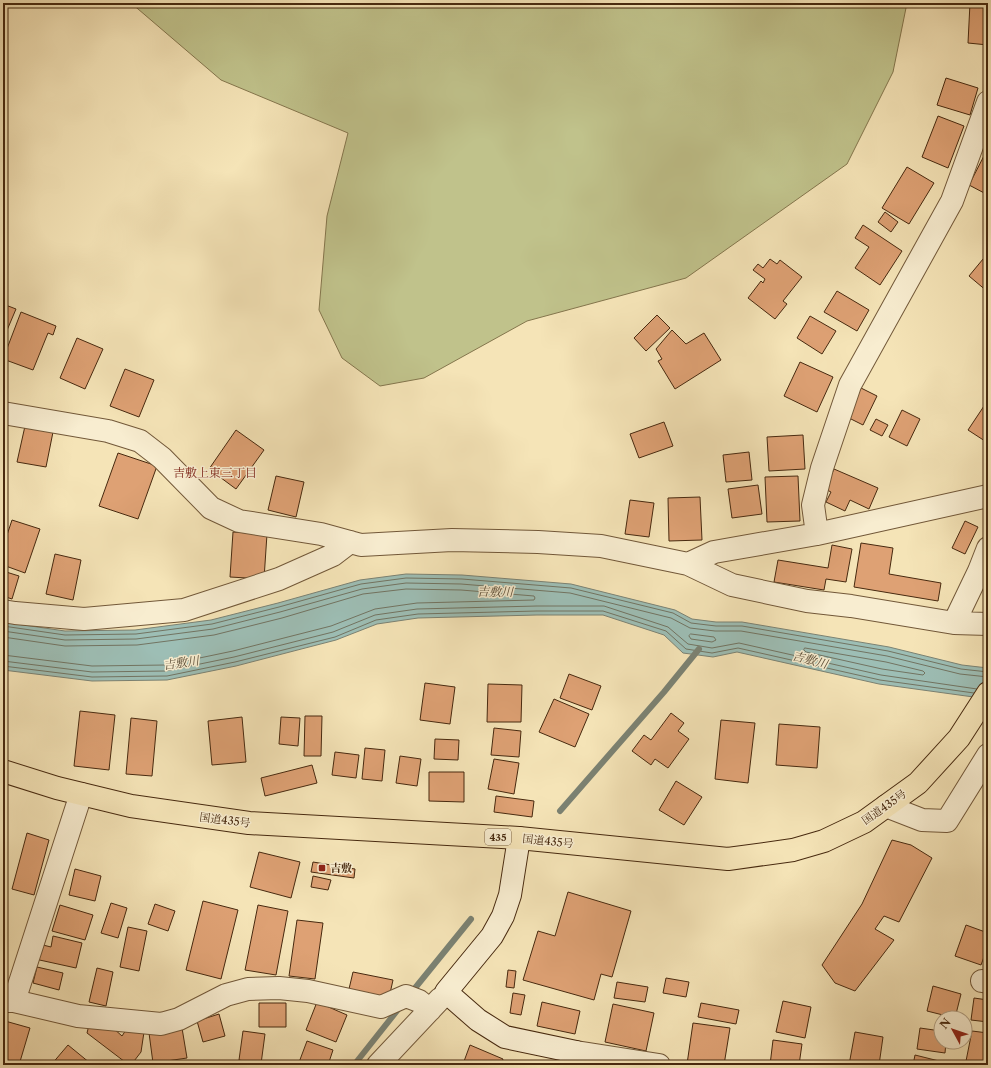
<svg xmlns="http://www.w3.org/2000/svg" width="991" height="1068" font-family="'Libre Caslon Text','Noto Serif JP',serif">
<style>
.green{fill:#c0c28b;stroke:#84764d}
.water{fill:#9dbeb5;stroke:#7b8273}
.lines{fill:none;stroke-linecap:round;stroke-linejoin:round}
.shore{stroke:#727462;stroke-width:1}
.stream{stroke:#7b8273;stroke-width:6}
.building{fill:#dea174;stroke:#47290f}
.street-casing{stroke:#725839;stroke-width:24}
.secondary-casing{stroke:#47290f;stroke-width:24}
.highway-casing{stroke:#47290f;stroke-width:24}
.street{stroke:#f8edd0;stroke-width:22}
.secondary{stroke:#f8edd0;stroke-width:22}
.highway{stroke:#f5e4b7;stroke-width:22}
.poi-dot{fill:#8f2418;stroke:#f8edd0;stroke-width:1.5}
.labels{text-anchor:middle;stroke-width:3;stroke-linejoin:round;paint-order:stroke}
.shield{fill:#f8edd0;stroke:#7c6449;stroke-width:1}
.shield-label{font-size:10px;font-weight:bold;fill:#47290f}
.street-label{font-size:11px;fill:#47290f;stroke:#f8edd0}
.poi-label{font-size:11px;font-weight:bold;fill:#47290f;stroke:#f8edd0;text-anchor:start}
.neighbourhood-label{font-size:12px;fill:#7a1f14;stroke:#f8edd0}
.water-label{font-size:12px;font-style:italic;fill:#5c4e38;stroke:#f8edd0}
</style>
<rect width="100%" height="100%" fill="#f5e4b7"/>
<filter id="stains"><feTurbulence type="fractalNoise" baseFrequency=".005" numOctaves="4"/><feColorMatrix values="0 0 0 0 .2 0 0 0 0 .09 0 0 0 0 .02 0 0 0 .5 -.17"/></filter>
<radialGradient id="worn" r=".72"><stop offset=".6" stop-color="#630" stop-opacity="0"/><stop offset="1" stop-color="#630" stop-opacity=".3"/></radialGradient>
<path class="green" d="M131,3H907L893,72L847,164L686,278L527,321L424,378L380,386L342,358L319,310L327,216L348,133L221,80Z"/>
<path class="water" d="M406,574L462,575L571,584L675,610L692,619L716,622H742L889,647L962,665L988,668V699L879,684L737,652L713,657L683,653L664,635L603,615H537L418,618L377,624L336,640L236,666L167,680L92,681L3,670V622L65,631L135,630L211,620L278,603L360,580Z"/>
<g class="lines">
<path class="shore" d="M3,626L65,635L136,634L212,624L279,607L361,584L406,578L462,579L571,588L673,613L691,623L716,626H742L888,651L961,669L988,672
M3,631L65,640L136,639L213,629L280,612L362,589L406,583L461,584L570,593L671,618L690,628L715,631H741L887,656L960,674L988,677
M691,634L714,637L716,640L712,642L691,639L689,636Z
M3,637L65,646L137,645L214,635L282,618L363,594L406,589L461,590L534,596L535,598L534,600L417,603L375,609L331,626L233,651L166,665L92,666L3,655
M805,648L886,662L923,671L925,673L923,675L882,669L806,652L804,650Z
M3,661L92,672L166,671L234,657L333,632L375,615L417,609L537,606H604L668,627L688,644L712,648L739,643L881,675L977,689
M3,666L92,677L167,676L235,662L335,637L376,620L418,614L537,611H603L666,631L686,649L712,653L738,648L880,680L974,693"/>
<path class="stream" d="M560,811L664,692L699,649
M411,993L471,919
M354,1065L400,1007"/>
</g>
<path class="building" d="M970,3H988V45L968,43Z
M946,78L978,88L970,115L937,105Z
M938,116L964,126L948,168L922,157Z
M988,148V195L969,185Z
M907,167L934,183L909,224L882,208Z
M885,212L898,222L891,232L878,222Z
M863,225L902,251L880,285L855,268L869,247L855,238Z
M988,253V292L969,276Z
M770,259L777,264L780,260L802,277L783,301L787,304L775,319L748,298L761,281L763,283L765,279L753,270L758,264L763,268Z
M837,291L869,310L857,331L824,312Z
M3,304L16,309L5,335L3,334Z
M21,312L56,326L53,335L48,333L33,370L3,359Z
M657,315L670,328L646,351L634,338Z
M810,316L836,331L822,354L797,338Z
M672,330L686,344L704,333L721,360L675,389L658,361L662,359L656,349Z
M77,338L103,349L85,389L60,378Z
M800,362L833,377L817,412L784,396Z
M125,369L154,380L139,417L110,406Z
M861,388L877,396L863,425L847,417Z
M988,400V443L968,430Z
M902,410L920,419L907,446L889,437Z
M876,419L888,425L882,436L870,430Z
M664,422L673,446L639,458L630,434Z
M25,426L53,432L46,467L17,462Z
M236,430L264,450L236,489L209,469Z
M803,435L805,469L769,471L767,437Z
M749,452L752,480L726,482L723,455Z
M118,453L157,466L138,519L99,506Z
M834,469L878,488L869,509L850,500L845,511L826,502L831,492L825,489Z
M276,476L304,482L296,517L268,510Z
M798,476L800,521L767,522L765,477Z
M758,485L762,514L732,518L728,489Z
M700,497L702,540L669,541L668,498Z
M630,500L654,503L649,537L625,534Z
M12,520L40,529L25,573L3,565V547Z
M965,521L978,527L965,554L952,548Z
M233,532L267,534L264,579L230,577Z
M861,543L893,548L889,574L941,583L938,601L854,587Z
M832,545L852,549L846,582L826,579L824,590L774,582L778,560L828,568Z
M55,554L81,560L73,600L46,594Z
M3,571L19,576L12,599L3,596Z
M569,674L601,686L592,710L560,698Z
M425,683L455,687L450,724L420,720Z
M488,684L522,685L521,722H487Z
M554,699L589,714L575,747L539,732Z
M80,711L115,715L109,770L74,766Z
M671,713L684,723L678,731L689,739L668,768L655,759L651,765L632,751L644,735L651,740Z
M305,716H322L321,756H304Z
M242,717L246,762L212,765L208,721Z
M281,717L300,718L298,746L279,744Z
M131,718L157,721L152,776L126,774Z
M721,720L755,723L748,783L715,779Z
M779,724L820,727L817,768L776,765Z
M494,728L521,731L519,757L491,755Z
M435,739L459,740L458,760L434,759Z
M365,748L385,750L382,781L362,779Z
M335,752L359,755L356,778L332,775Z
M400,756L421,759L417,786L396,783Z
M494,759L519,763L514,794L488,789Z
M312,765L317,783L265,796L261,778Z
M429,772H464V802L429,801Z
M676,781L702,797L684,825L659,810Z
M496,796L534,801L532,817L494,812Z
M27,833L49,840L34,895L12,889Z
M892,840L911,845L932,858L899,922L884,916L875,929L894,940L855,991L835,983L822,965L862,904Z
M259,852L300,862L291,898L250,887Z
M313,862L355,869L354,878L311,872Z
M75,869L101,876L95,901L69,895Z
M313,876L331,880L328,890L311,887Z
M568,892L631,911L612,977L601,974L594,1000L523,980L538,931L555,936Z
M203,901L238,910L221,979L186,970Z
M111,903L127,908L118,938L101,933Z
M155,904L175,911L168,931L148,924Z
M60,905L93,915L85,940L52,931Z
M258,905L288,911L276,975L245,970Z
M297,920L323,923L315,979L289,976Z
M966,925L988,933V946L981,965L955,956Z
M128,927L147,931L139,971L120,967Z
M53,936L82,943L76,968L35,959L39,944L51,947Z
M37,967L63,973L59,990L33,983Z
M97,968L113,972L106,1006L89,1002Z
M508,970L516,971L514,988L506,987Z
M353,972L393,980L389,998L349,989Z
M666,978L689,982L686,997L663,993Z
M617,982L648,987L645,1002L614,998Z
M933,986L961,994L955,1018L927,1011Z
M513,993L525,995L521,1015L510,1013Z
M974,998L988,1000V1022L971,1020Z
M783,1001L811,1007L805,1038L776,1032Z
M317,1002L347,1015L336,1042L306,1030Z
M542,1002L580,1011L575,1034L537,1026Z
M259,1003H286V1027H259Z
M701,1003L739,1010L736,1024L698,1017Z
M613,1004L654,1013L646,1051L605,1042Z
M219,1014L225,1036L203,1042L197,1021Z
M5,1021L30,1028L19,1065L3,1061V1029Z
M693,1023L730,1028L724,1065L687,1064Z
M89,1025L113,1028L122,1036L126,1030L144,1032L141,1052L131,1065H129L87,1033Z
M182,1028L187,1058L153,1063L149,1033Z
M920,1028L941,1031V1042H946L945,1053L917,1049Z
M243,1031L265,1034L261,1064L239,1060Z
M972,1031L988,1033V1064L966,1061Z
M855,1032L883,1037L879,1065H849Z
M773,1040L802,1044L799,1065H770Z
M307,1041L333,1050L328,1065H298Z
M68,1045L90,1063L88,1065H51Z
M470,1045L503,1059L501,1065H466L463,1064Z
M915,1055L939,1061L938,1065H913Z"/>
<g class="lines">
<g class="street-casing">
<path id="street" d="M3,413L108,431L140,441L162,458L211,508L239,521L321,534L361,545L452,540L538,542L601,546L688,564L732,585L807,601L851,606L954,623L988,624
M817,534L813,505L822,468L850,385L952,201L988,102
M688,564L714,552L817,534L988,496
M3,611L15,613L84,619L184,610L279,579L333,555L350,542
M954,623L979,571L988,548
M886,806L922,820L947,821L988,755
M982,981L988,982
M3,1001H14L78,1016L161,1024L179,1019L226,995L248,989L279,988L308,991L381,1007L406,996L419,1001L430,1010
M14,1001L81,794
M576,1052L659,1065
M378,1065L440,999"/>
</g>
<g class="secondary-casing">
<path id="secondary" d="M519,838L510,895L503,916L492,936L446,992L478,1020L505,1037L576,1052L570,1065"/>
</g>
<g class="highway-casing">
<path id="highway" d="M3,771L57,788L131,806L249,823L519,838L728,859L793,850L824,841L864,822L918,783L959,738L988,693"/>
</g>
<use href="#street" class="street"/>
<use href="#secondary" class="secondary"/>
<use href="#highway" class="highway"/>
</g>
<rect class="poi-dot" x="318" y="864" width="8" height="8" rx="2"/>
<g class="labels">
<rect class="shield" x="485" y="829" width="26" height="16" rx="3"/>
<g class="shield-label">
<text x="498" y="841">435</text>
</g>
<g class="street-label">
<text transform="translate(884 807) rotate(-35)" y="4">国道435号</text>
<text transform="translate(225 820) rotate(7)" y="4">国道435号</text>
<text transform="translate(548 841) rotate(6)" y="4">国道435号</text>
</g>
<g class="poi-label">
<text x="330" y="872">吉敷</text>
</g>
<g class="neighbourhood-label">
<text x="215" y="477">吉敷上東三丁目</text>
</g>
<g class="water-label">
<text transform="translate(495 592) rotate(1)" y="4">吉敷川</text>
<text transform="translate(810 660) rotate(15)" y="4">吉敷川</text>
<text transform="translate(181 663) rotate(-8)" y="4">吉敷川</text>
</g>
</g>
<rect width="991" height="1068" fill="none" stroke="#f5e4b7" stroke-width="16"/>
<rect x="4" y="4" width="983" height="1060" fill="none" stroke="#47290f" stroke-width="2"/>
<rect x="8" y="8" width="975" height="1052" fill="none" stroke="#47290f"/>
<g transform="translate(953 1030) rotate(310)"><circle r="19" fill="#f8edd0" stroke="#b19f83"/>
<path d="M0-3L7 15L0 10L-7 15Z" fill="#8f2418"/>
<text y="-6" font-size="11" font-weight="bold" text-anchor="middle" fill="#47290f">N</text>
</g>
<rect width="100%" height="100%" filter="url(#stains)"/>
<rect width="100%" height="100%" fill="url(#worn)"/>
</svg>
